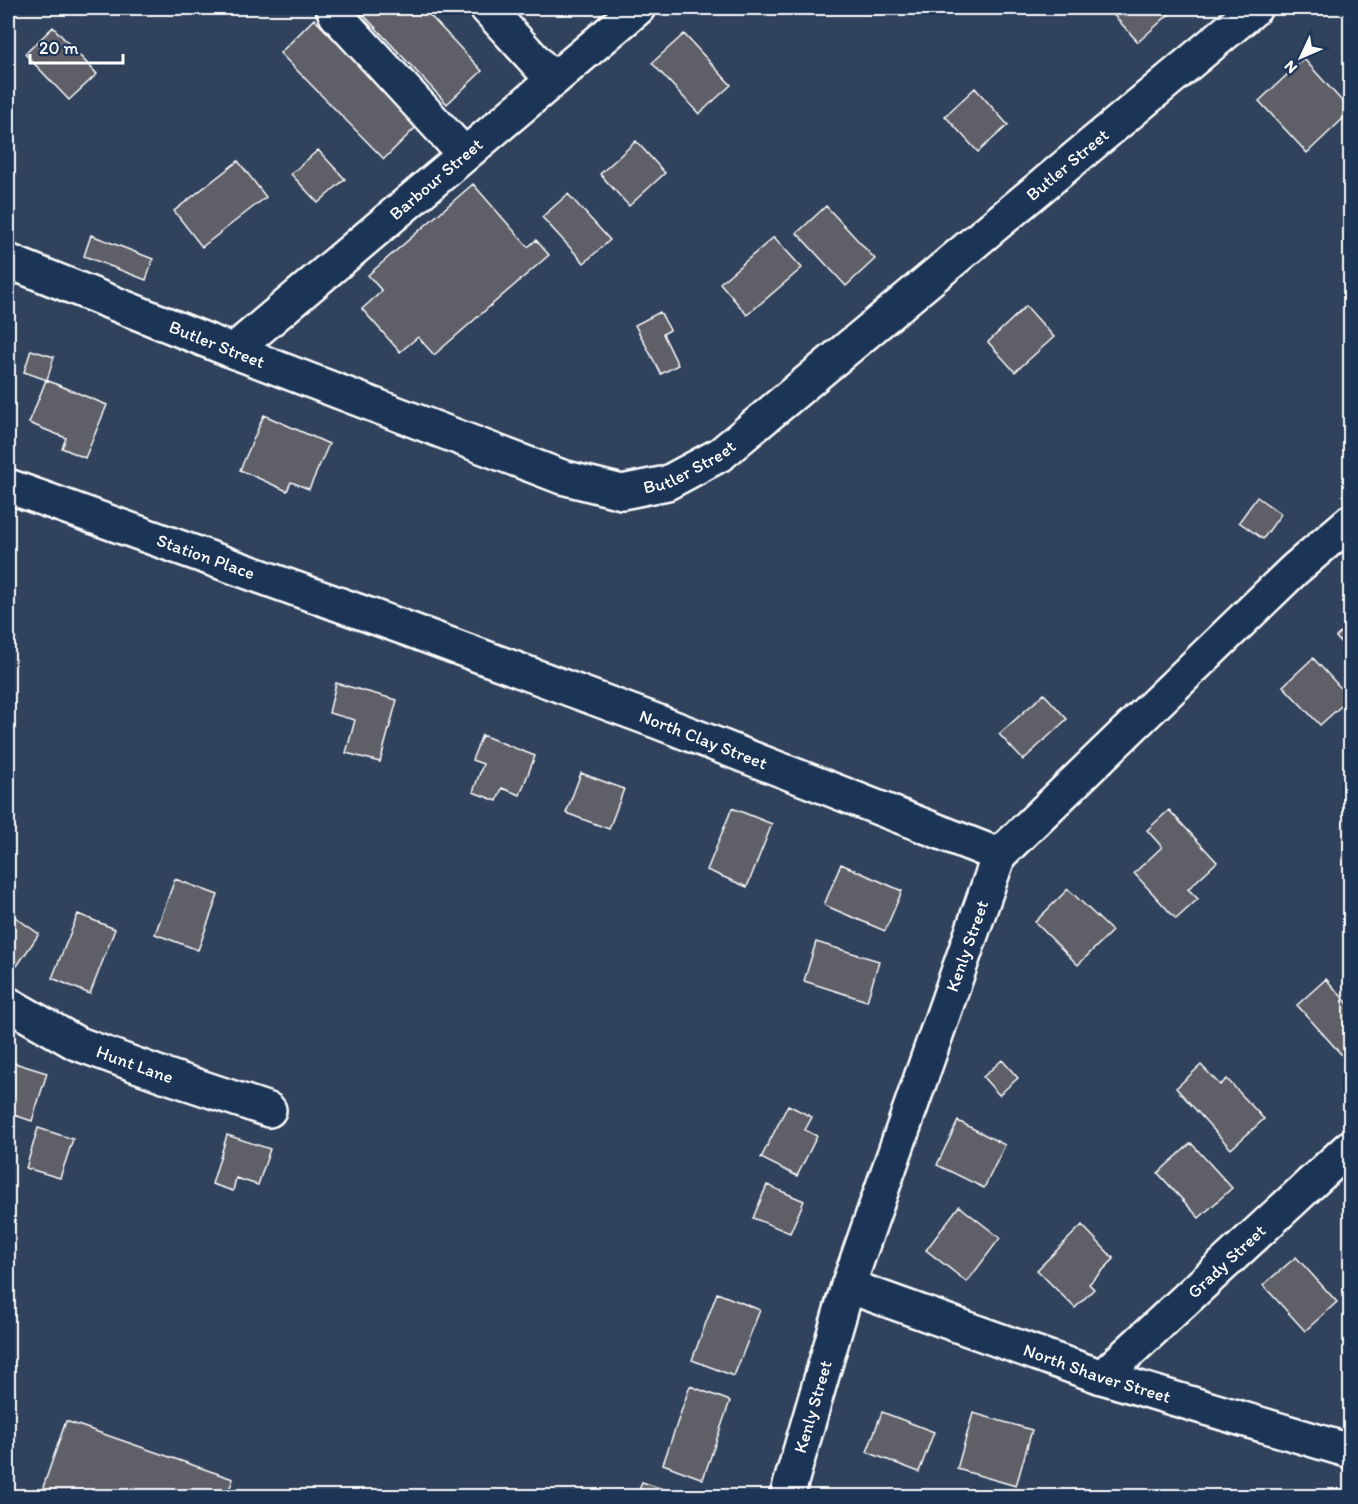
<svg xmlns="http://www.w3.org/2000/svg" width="1358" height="1504" font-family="Itim,sans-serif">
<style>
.building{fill:#5e5f68;stroke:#fff;stroke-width:1.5}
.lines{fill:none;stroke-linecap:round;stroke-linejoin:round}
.minor-casing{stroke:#fff;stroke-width:38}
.minor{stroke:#1d3557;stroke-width:33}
.labels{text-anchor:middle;stroke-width:5;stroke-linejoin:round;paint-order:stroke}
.street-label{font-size:18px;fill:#fff;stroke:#1d3557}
</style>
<rect width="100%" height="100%" fill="#30425c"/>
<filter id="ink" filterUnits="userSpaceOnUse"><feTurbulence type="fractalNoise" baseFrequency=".0167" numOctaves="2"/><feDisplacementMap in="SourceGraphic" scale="12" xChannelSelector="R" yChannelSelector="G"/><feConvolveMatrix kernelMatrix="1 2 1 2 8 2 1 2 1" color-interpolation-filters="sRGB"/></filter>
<g filter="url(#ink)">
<path class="building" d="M357,8H423L482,71L447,104Z
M1114,8H1176L1138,42L1110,11Z
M314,19L418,125L384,159L280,53Z
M53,27L97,74L69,100L25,54Z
M684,34L731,85L699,114L652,63Z
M1304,59L1350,110V112L1307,153L1259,101Z
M975,88L1008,125L978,152L945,116Z
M636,141L665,173L629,206L600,174Z
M318,150L345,179L318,203L291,174Z
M238,161L266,197L202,247L174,211Z
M473,184L528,247L536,240L549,255L434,355L418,337L400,352L362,309L382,291L368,275Z
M568,194L610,240L584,263L542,217Z
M826,206L875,259L846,286L797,233Z
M91,235L153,259L146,280L84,256Z
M774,237L802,268L747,315L720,283Z
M1026,306L1054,337L1015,372L988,342Z
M660,312L670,330L663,334L678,365L661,374L635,325Z
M31,350L54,357L47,380L24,372Z
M46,380L107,405L85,458L62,448L66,438L29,423Z
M264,415L329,444L309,489L291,482L287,491L240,470Z
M1257,497L1281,514L1263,539L1239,522Z
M1350,624V653L1336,637Z
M1313,658L1350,698L1320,725L1283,686Z
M336,683L397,700L380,762L346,753L355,720L329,713Z
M1044,694L1067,719L1023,760L999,734Z
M482,735L535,756L520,795L502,788L497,801L473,792L483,764L472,760Z
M581,773L624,789L609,829L566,813Z
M732,808L772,824L747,887L707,870Z
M1169,810L1217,862L1188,889L1198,899L1176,919L1134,873L1162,847L1147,830Z
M841,864L902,891L885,931L824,905Z
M175,879L218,895L198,950L155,934Z
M1068,889L1112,931L1078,965L1035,922Z
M8,912L39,934L17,966L8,960Z
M78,914L115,929L90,994L52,978Z
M816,942L879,961L867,1001L804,981Z
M1326,979L1350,1006V1064L1297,1005Z
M1002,1060L1018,1078L999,1095L983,1077Z
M8,1061L47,1073L32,1121L8,1113Z
M1201,1065L1220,1085L1227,1079L1264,1119L1231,1149L1176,1088Z
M788,1105L812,1117L805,1130L817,1136L797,1176L761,1158Z
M958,1121L1005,1145L984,1188L937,1165Z
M38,1128L73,1139L60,1178L26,1168Z
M227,1135L270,1149L258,1185L236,1178L233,1191L212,1184Z
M1191,1143L1232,1188L1199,1218L1158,1173Z
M767,1185L804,1201L790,1233L753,1218Z
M959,1206L1000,1238L967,1282L926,1250Z
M1082,1225L1114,1259L1089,1284L1094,1289L1075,1308L1037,1270Z
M1296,1257L1337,1302L1305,1331L1263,1285Z
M717,1293L760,1310L734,1376L692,1360Z
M690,1386L730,1401L703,1479L663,1464Z
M882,1412L934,1432L919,1472L867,1452Z
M973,1413L1032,1430L1016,1486L957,1469Z
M66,1421L233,1479L227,1496H40Z
M642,1482L684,1496H637Z"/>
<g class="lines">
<g class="minor-casing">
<g id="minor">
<path d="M333,8L336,15L464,154"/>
<path d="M487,8L552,79"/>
<path id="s1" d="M8,261L233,351L562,477L622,492L667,483L721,454L1255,8"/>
<path id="s2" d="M233,351L638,8"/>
<path id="s3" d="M8,486L405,628L656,721L999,855"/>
<path id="s4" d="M8,1004L76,1043L158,1073L269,1110"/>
<path id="s5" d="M848,1286L1102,1377L1350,1451"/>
<path id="s6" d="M1102,1377L1350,1147"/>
<path id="s7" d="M787,1496L848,1286L999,855L1294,570L1350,522"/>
</g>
</g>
<use href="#minor" class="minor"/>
</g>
</g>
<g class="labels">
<g class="street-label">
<text dy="6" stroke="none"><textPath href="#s1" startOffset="1215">Butler Street</textPath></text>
<text dy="6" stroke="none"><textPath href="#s2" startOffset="266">Barbour Street</textPath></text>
<text dy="6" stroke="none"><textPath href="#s1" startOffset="225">Butler Street</textPath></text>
<text dy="6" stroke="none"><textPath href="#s1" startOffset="729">Butler Street</textPath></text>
<text dy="6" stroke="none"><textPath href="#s3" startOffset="210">Station Place</textPath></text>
<text dy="6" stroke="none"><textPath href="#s3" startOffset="740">North Clay Street</textPath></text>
<text dy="6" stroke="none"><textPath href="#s7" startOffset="579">Kenly Street</textPath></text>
<text dy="6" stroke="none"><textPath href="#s4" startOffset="141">Hunt Lane</textPath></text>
<text dy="6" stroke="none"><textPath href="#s6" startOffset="170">Grady Street</textPath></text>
<text dy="6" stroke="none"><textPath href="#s5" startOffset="264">North Shaver Street</textPath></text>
<text dy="6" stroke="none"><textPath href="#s7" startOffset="93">Kenly Street</textPath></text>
</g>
</g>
<rect width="1358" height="1504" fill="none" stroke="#1d3557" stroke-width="30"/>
<rect x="15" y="15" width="1328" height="1474" fill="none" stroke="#fff" stroke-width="2" filter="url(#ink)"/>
<g transform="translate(1301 57) rotate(226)" stroke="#1d3557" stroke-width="4.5" paint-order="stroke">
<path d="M0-4.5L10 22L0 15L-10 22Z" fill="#ffffff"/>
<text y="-9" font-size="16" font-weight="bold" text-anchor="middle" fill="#ffffff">N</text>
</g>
<path d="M30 54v9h93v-9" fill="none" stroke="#ffffff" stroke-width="3"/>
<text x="39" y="54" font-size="18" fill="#ffffff" stroke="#1d3557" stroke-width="4.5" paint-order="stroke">20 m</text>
</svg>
